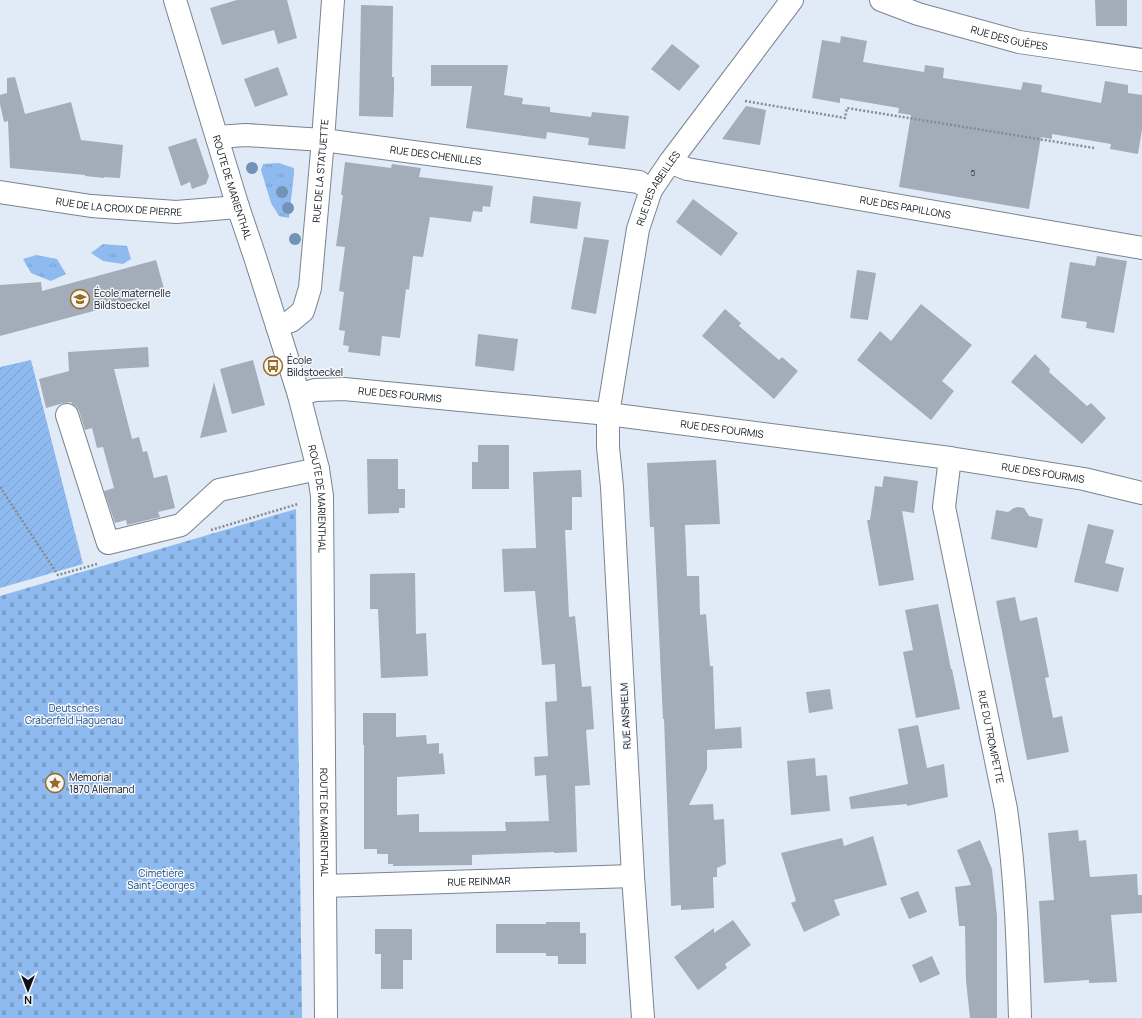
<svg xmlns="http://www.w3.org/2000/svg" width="1142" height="1018" font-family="Manrope,sans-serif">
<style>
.grass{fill:url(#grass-tufts)}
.cemetery{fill:url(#cemetery-stones)}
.garden{fill:url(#garden-furrows)}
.building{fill:#a3adb9}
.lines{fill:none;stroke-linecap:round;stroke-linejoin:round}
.minor-casing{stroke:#7a848f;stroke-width:24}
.path{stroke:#848b94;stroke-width:2.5;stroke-dasharray:2 2;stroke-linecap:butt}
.minor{stroke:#fff;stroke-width:22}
.tree{fill:#7392b6}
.labels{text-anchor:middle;stroke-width:3;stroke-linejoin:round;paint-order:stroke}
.number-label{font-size:8px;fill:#33383f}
.street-label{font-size:10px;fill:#0e1116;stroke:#f3f7fc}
.poi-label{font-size:10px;fill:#0e1116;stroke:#f3f7fc;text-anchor:start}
.park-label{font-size:10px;fill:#194a80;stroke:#f3f7fc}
</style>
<defs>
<pattern id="grass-tufts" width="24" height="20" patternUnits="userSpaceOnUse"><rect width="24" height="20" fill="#8ebaef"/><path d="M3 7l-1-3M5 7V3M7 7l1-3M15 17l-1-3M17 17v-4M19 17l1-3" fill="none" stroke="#799fcc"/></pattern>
<pattern id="cemetery-stones" width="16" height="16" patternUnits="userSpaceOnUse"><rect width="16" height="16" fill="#8ebaef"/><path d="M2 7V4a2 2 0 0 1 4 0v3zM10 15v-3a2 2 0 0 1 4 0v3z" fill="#799fcc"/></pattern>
<pattern id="garden-furrows" width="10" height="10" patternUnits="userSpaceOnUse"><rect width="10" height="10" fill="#8ebaef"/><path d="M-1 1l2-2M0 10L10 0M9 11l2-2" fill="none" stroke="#799fcc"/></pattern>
</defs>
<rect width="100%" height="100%" fill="#e0ebf7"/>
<path class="grass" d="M279,163L294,168V173L289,218L279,216L271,203L261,170L263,164Z
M103,244L127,246L131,259L123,264L103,261L91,253Z
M36,255L57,259L66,274L51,281L31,273L23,259Z"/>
<path class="cemetery" d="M296,509L298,709L302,1018H0V596Z"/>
<path class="garden" d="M31,360L83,564L0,588V367Z"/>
<path class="building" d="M237,0H287L297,38L278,44L274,30L222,45L210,8Z
M1095,0H1127V26H1096Z
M361,5L393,6L392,77H394V88L393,117L359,116Z
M841,36L867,41L863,62L924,72L925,65L944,68L943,78L1021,90L1023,82L1042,85L1041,92L1101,103L1105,81L1128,85V93L1142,95V129L1138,154L1110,149L1111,144L1052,134V139L1041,137L1029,209L899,187L911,115L898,113L899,108L840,98V103L812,98L822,40L840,43Z
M672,44L700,66L679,91L651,69Z
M431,65H508L504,95L523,98L522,104L550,107V112L591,117L592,112L629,116L625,149L588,145L589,138L547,132L546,139L466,128L472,86H431Z
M278,67L288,95L255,107L244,79Z
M15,77L25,114L71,102L81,140L123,145L120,178L104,177V178L85,176V175L10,168L8,121L4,122L0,104V95L7,93V78Z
M746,106L766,110L760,145L722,139Z
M196,138L209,176L206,184L192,189L190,182L181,186L168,147Z
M345,162L391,168L392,164L421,168L419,177L493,186L490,207L483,206L482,212L473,211L471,222L430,217L423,257L413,256L409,290L406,289L400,338L382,336L380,356L348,352L349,346L343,345L345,331L339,330L344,292L339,291L345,247L336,246L343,195H341Z
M533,196L581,202L577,229L530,223Z
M693,199L738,233L721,256L676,222Z
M584,237L609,240L596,314L571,309Z
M1097,256L1127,261L1114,333L1086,328L1087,322L1061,318L1070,262L1095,266Z
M156,260L165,292L0,336V285L41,282L42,291Z
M857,270L876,273L868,320L850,318Z
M921,304L972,345L942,381L954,391L931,420L857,360L880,331L891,341Z
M725,309L741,323L739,326L779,360L782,357L798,371L774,399L702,336Z
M478,334L518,339L514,371L475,366Z
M148,347L149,367L114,369L132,439L139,437L143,452L147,451L154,478L167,475L175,508L158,512L160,517L127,525L126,520L115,523L104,491L114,488L103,447L97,448L92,428L85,430L79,411L76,406L72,404L71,402L64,403L46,408L39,379L69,371L68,352Z
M1035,354L1050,369L1049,372L1087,406L1091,403L1106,418L1082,444L1011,382Z
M253,360L265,405L232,414L220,369Z
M214,382L227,432L200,438Z
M478,445H509V489H472V462H478Z
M367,459H398V489H405V508H399V513L368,514Z
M716,460L720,524L685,525L687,576H699L700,615L706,614L710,666H713L715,729L741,727L742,748L707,750V769L689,805L713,804L714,820L724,819L726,864L717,868V877H713L714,908L681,910V905L671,906L664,719H663L654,527H650L647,463Z
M581,470L582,497H572V530H565L569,617L575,616L582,687L591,686L594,729L586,730L590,785L575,786L577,852L554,853V852L472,855V865L393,866V864H388V854H377V849H364V745H363V713H396V737L426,735L427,744L439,743V754L443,753L445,774L397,777V815L419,814V832L506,831L505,822L549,821L546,775L535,776L534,757L548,756L545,702L557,701L555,664L542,665L535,591L504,592L502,549L536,548L533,472Z
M884,476L918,481L914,513L902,511L914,580L879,586L867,520H870L875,486L882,487Z
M1018,507L1024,508L1029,516L1043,519L1037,548L991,539L996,510L1008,512L1014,508Z
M1088,524L1114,530L1105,563L1124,568L1118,592L1074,582Z
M415,573L416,634L426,633L428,676L381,678L378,609H370V574Z
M1015,597L1020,621L1037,617L1049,677L1045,678L1053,718L1062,716L1069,752L1027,760L996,601Z
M938,604L951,669H952L960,709L916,718L903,652L913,650L905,610Z
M830,689L833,709L809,713L806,692Z
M918,725L927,768L944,764L948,797L907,806V804L851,809L849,797L908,784L898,729Z
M815,758L816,776L827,775L830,811L791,815L787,761Z
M1078,830L1079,841L1086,840L1090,877L1137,874L1138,895H1142V913L1111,915L1117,982L1089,983V980L1044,983L1039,901L1054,900L1048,833Z
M873,836L887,885L834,900L840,915L804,932L791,903L796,901L781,853L842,838L844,846Z
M980,840L992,869L997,916V1018H970L966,981L965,926H959L955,887L971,885L957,850Z
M918,891L927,912L909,919L900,898Z
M733,920L751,945L725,964L727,968L698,990L674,957L714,928V933Z
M546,922H580V933H586V964H558V956H546V953H496V924H546Z
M375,929H412V960H403V989H381V954H375Z
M932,956L940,974L920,983L912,965Z"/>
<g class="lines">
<g class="minor-casing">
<g id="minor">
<path id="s1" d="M175,0L238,207L255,257L299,395L318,469L322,496L326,1018"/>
<path id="s2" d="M881,0L918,14L1019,42L1142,60"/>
<path id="s3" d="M217,137L246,135L323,140L639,182L651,190"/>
<path id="s4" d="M670,162L687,169L1142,248"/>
<path id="s5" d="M0,192L91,206L176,212L238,207"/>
<path id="s6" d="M277,326L291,321L303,311L310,288L323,140L333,0"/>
<path id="s7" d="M299,395L315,390L344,389L608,414L950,458L1084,479L1142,493"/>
<path d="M67,415L108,543L181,525L219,490L318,469"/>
<path id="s8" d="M950,458L944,507L1006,809C1016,878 1018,948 1020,1018"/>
<path id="s9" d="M325,886L633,876"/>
<path id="s10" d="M643,1018L633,876L612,487L608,447V414L638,229L651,190L670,162L792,0"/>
</g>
</g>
<path class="path" d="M745,101L845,118L847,108L1094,148
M0,487L58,575L97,564
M211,530L298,504"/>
<use href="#minor" class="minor"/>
</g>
<g class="tree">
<circle cx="252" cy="168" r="6"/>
<circle cx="282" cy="192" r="6"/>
<circle cx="288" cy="208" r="6"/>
<circle cx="295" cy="239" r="6"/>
</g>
<defs>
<g id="school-ring" transform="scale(1)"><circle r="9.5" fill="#f3f7fc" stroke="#9b6a1d" stroke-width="1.5"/><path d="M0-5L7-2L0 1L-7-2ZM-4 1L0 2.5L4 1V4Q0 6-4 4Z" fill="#9b6a1d"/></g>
<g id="bus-ring" transform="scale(1)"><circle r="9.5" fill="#f3f7fc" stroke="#9b6a1d" stroke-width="1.5"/><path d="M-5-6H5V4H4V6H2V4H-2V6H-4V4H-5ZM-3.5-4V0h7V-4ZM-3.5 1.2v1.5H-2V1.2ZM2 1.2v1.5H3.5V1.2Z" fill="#9b6a1d"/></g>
<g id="sight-ring" transform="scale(1)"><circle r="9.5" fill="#f3f7fc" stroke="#9b6a1d" stroke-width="1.5"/><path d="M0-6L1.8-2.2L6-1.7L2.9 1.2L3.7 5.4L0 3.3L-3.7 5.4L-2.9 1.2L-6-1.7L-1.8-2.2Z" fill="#9b6a1d"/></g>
</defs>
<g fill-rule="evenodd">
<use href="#school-ring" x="80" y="299"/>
<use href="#bus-ring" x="273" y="366"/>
<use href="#sight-ring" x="55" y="783"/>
</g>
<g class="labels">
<g class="number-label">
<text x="973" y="176">5</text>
</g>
<g class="street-label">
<text dy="4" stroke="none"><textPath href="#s2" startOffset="134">RUE DES GUÊPES</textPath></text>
<text dy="4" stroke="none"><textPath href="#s3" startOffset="220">RUE DES CHENILLES</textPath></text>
<text dy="4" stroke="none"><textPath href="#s6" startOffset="172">RUE DE LA STATUETTE</textPath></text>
<text dy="4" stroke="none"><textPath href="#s1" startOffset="196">ROUTE DE MARIENTHAL</textPath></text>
<text dy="4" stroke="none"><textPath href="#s10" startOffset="838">RUE DES ABEILLES</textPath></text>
<text dy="4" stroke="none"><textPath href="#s5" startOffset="120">RUE DE LA CROIX DE PIERRE</textPath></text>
<text dy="4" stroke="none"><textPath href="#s4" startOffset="240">RUE DES PAPILLONS</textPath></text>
<text dy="4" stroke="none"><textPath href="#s7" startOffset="102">RUE DES FOURMIS</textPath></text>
<text dy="4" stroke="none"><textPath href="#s7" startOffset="426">RUE DES FOURMIS</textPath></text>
<text dy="4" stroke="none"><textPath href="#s7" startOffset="750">RUE DES FOURMIS</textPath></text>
<text dy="4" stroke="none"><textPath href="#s1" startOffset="520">ROUTE DE MARIENTHAL</textPath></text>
<text transform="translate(625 716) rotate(-93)" y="4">RUE ANSHELM</text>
<text dy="4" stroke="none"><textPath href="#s8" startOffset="284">RUE DU TROMPETTE</textPath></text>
<text dy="4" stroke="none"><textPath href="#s1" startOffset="844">ROUTE DE MARIENTHAL</textPath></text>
<text dy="4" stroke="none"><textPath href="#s9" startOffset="154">RUE REINMAR</textPath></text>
</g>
<g class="poi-label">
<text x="94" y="297">École maternelle<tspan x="94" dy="12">Bildstoeckel</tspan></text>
<text x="287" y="364">École<tspan x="287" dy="12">Bildstoeckel</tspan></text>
<text x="69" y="781">Memorial<tspan x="69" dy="12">1870 Allemand</tspan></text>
</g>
<g class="park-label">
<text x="74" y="712">Deutsches<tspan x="74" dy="12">Gräberfeld Haguenau</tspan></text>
<text x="161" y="877">Cimetière<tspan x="161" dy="12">Saint-Georges</tspan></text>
</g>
</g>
<g transform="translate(28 990) rotate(180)" stroke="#f3f7fc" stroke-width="3" paint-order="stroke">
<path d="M0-3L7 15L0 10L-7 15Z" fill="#0e1116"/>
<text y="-6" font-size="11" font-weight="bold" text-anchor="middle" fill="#0e1116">N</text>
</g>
</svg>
